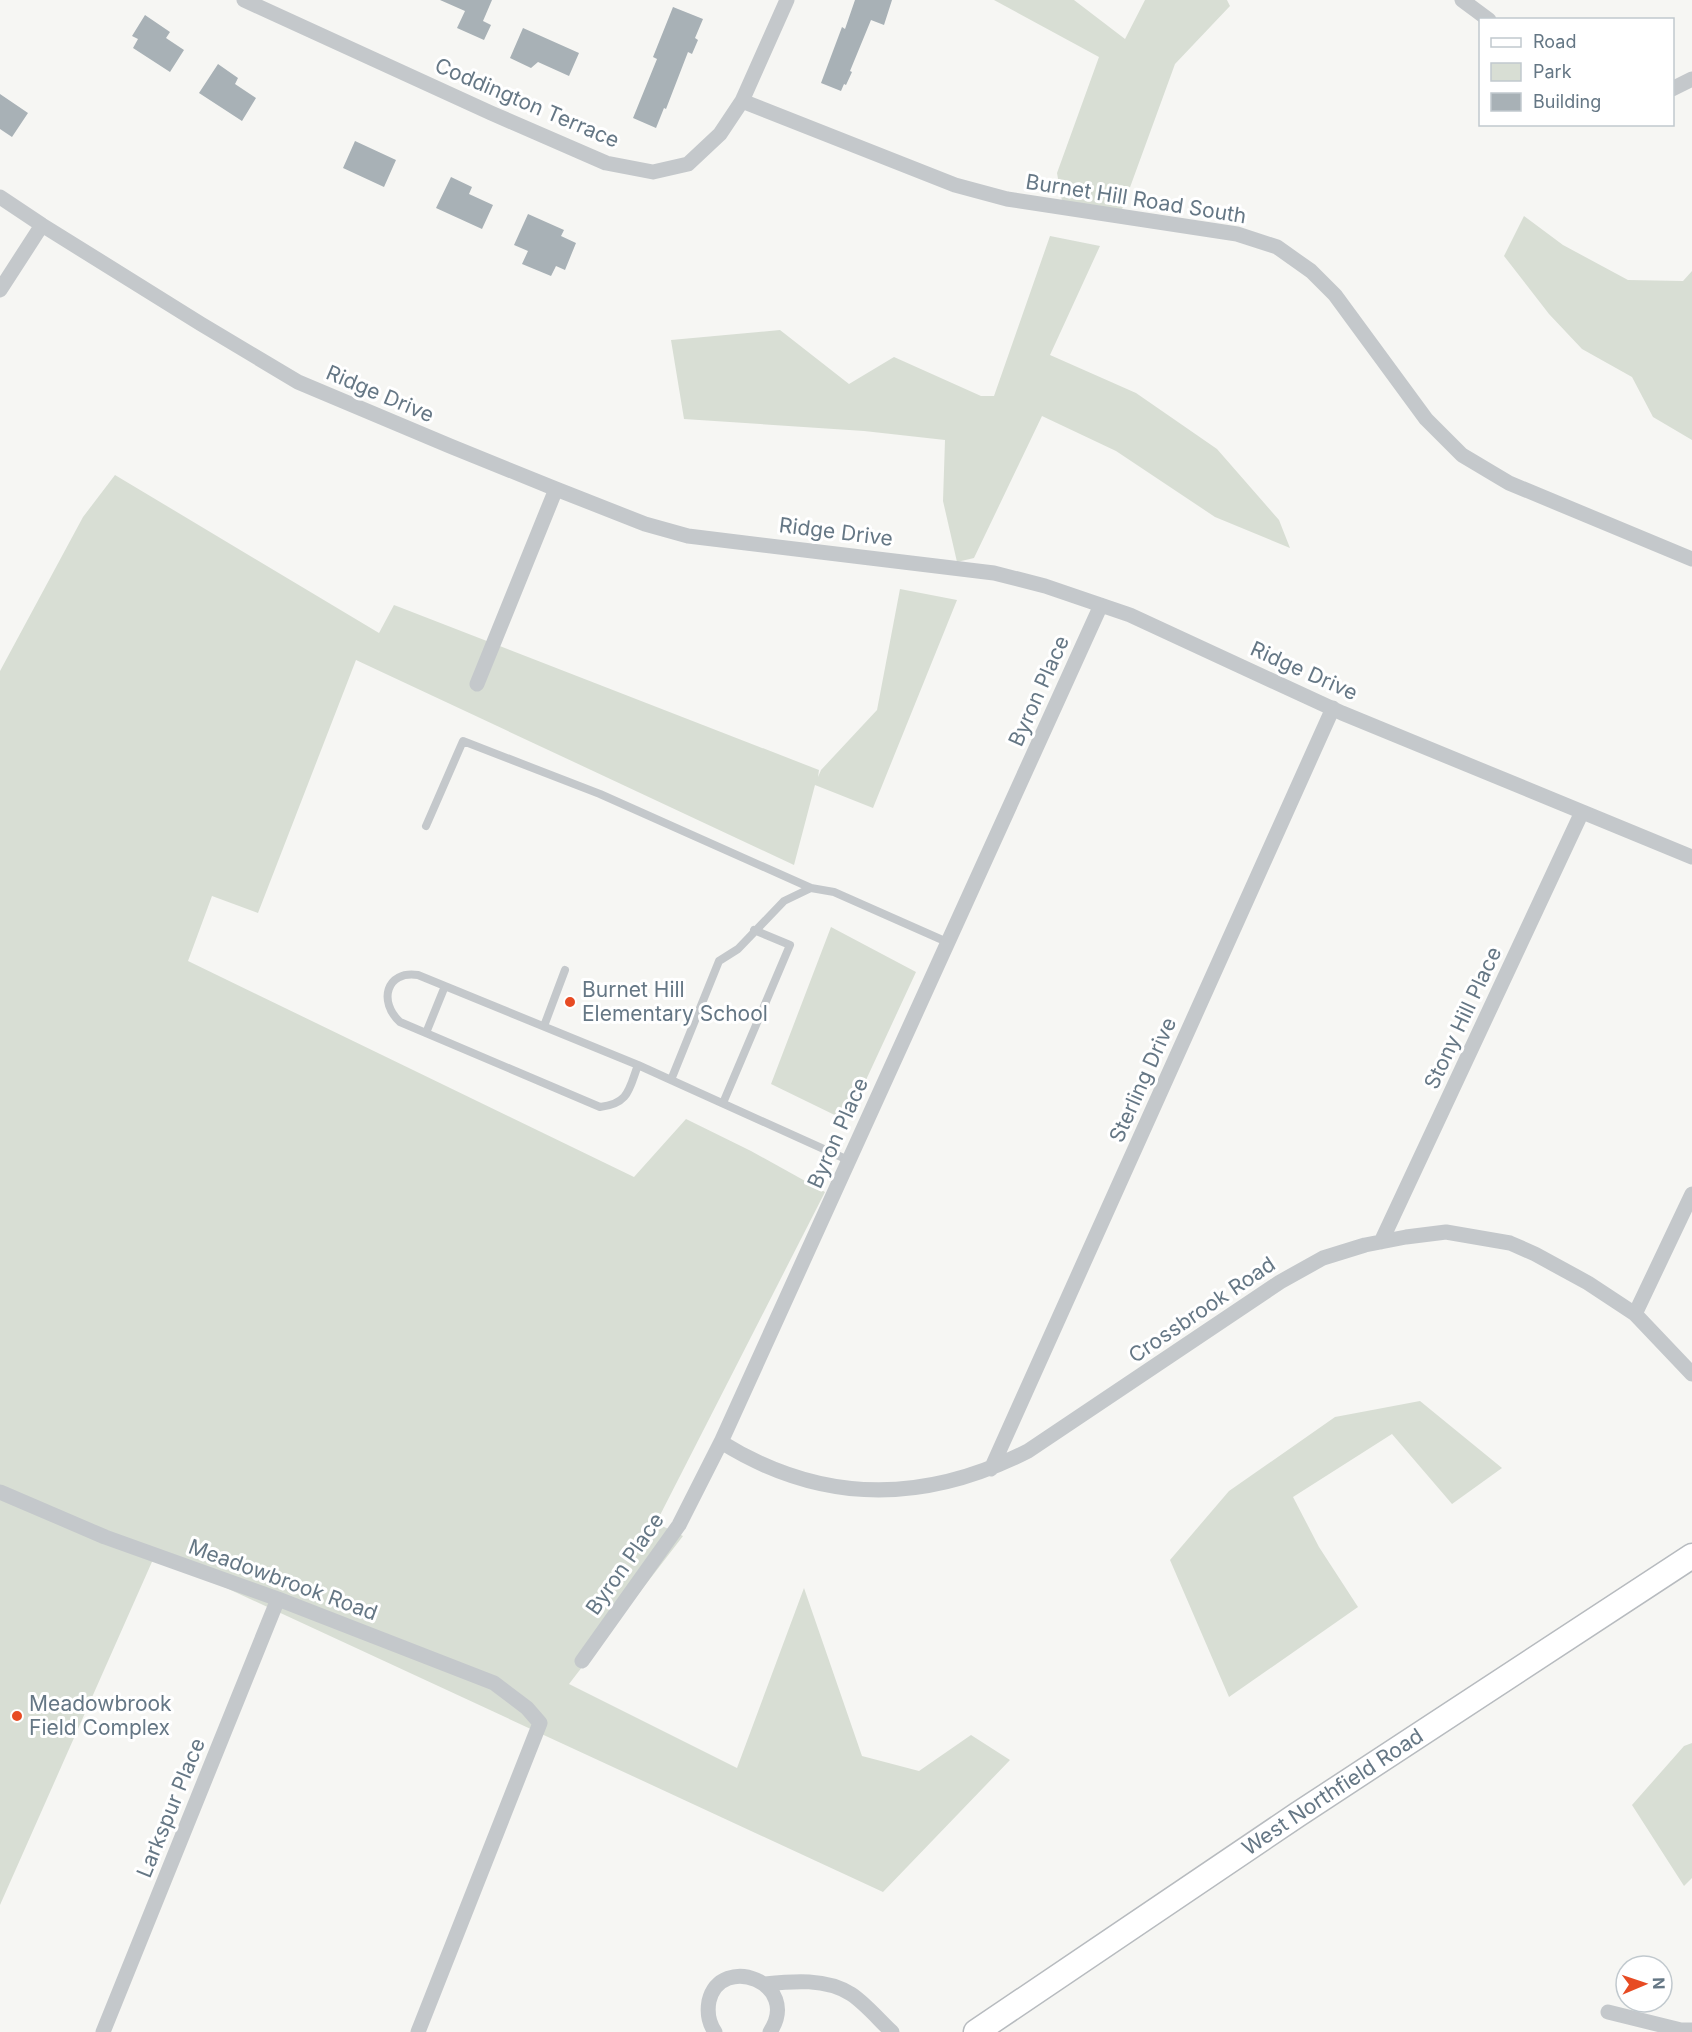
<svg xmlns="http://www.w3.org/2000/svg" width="1692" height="2032" font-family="Inter,sans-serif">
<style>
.green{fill:#d8ded4}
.building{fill:#a8b1b6}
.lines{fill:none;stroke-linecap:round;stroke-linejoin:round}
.primary-casing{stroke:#b7bbbf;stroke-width:27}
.lane{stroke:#c4c8cb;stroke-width:8}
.street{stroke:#c4c8cb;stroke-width:15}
.primary{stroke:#fff;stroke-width:24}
.poi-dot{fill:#e74b23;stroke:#fff;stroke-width:2}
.labels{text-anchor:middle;stroke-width:6;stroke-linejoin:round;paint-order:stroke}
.street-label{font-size:21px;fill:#657785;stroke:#fff}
.poi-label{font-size:21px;fill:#657785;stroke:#fff;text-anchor:start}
</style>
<rect width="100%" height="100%" fill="#f6f6f3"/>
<path class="green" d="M994,0H1074L1125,39L1145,0H1227L1230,6L1175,64L1121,212L1062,201L1057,173L1099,57Z
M1524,216L1563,245L1628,280L1683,281L1692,271V440L1653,417L1632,377L1582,349L1549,314L1504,256Z
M1050,236L1100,246L1050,355L1136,393L1217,449L1279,520L1290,548L1215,517L1116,451L1042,416L974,558L957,562L943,501L945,440L864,431L684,419L671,340L780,330L849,384L894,357L981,396H994Z
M115,475L379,633L394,605L819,770L818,777L821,770L877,710L900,589L957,600L873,808L815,785L794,865L356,660L258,913L212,896L188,961L634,1177L686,1119L751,1151L825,1192L656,1523L683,1536L569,1684L737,1768L804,1588L862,1756L919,1771L971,1735L1010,1760L883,1892L155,1555L0,1905V671L83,517Z
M831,927L916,972L847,1121L771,1084Z
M1420,1401L1502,1468L1452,1504L1392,1434L1293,1497L1319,1547L1358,1607L1229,1697L1170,1560L1229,1491L1335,1417Z
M1692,1743V1878L1684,1886L1632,1805L1684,1746Z"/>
<path class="building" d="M440,0H492L483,21L491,25L484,40L457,28L465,11Z
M855,0H892L884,25L871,20L850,71L852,72L846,85L844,84L841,91L821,83L842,27L845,29Z
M673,7L703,19L695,38L698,40L692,54L688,52L666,109L664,108L656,128L633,118L657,59L653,57Z
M145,15L170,32L166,38L184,50L170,72L133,48L138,39L132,36Z
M523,28L579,53L569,76L538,62L531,68L510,58Z
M218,64L238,78L235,84L256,98L242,121L199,93Z
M0,94L28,113L12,137L0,129Z
M355,141L396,160L384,187L343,168Z
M451,177L472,187L469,194L493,205L482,229L436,208Z
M528,214L564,230L561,236L576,243L565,270L556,266L551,276L522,264L528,251L514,245Z"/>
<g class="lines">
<g class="primary-casing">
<g id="primary">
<path id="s1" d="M976,2032L1297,1815L1692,1556"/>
</g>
</g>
<path class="lane" d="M426,826L463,741L600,794L811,888
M544,1026L565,970
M426,1033L445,986
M638,1065C629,1089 629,1104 600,1107L400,1022C378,1002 386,970 418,975L638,1065L671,1080
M723,1103L790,945L754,930
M848,1160L671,1080L719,961L738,949L784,901L811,888L834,892L947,942"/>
<path class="street" d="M244,0L491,113L606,163L653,172L688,164L720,134L742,101L787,0
M1462,0L1489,20
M1672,89L1692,79
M742,101L955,185L1007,199L1237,234L1277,247L1311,271L1335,295L1426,419L1462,455L1509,483L1692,559
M0,197L42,225L201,324L298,382L450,446L556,489L645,524L688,536L994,573L1045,586L1130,615L1342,713L1692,857
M0,290L42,225
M477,684L556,489
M1381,1242L1582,812
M1635,1314L1692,1194
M721,1442C822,1505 924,1504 1028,1451L1280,1282L1323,1258L1365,1245L1406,1237L1446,1232L1510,1243L1535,1254L1588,1283L1635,1314L1692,1374
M991,1469L1333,708
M0,1492L105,1537L278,1599L494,1683L527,1708L540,1723L418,2032
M582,1661L679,1525L721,1442L1101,605
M765,1984C793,1981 826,1978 851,1994C865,2003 880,2021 892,2032
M1608,2012L1681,2030H1692
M103,2032L278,1599
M715,2032C708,2022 707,2012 709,2001C721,1952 802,1983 770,2032"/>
<use href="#primary" class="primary"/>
</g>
<g class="poi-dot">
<circle cx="570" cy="1002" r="6"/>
<circle cx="17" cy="1716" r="6"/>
</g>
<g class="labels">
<g class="street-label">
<text transform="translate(527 103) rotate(23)" y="7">Coddington Terrace</text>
<text transform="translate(1136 199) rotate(9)" y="7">Burnet Hill Road South</text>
<text transform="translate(380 394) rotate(23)" y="7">Ridge Drive</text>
<text transform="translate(836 532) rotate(7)" y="7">Ridge Drive</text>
<text transform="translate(1304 671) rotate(24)" y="7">Ridge Drive</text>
<text transform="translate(1039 691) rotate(-66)" y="7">Byron Place</text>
<text transform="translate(1463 1018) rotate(-65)" y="7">Stony Hill Place</text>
<text transform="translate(1143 1080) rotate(-66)" y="7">Sterling Drive</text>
<text transform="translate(838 1133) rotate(-66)" y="7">Byron Place</text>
<text transform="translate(1202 1310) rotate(-34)" y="7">Crossbrook Road</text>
<text transform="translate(625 1564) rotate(-55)" y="7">Byron Place</text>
<text transform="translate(283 1580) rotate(20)" y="7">Meadowbrook Road</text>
<text dy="7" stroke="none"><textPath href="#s1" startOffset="430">West Northfield Road</textPath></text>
<text transform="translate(171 1808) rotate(-68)" y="7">Larkspur Place</text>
</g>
<g class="poi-label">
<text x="582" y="997">Burnet Hill<tspan x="582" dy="24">Elementary School</tspan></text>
<text x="29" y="1711">Meadowbrook<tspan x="29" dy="24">Field Complex</tspan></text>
</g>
</g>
<rect x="1479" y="18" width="195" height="108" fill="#ffffff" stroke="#c1c9ce" stroke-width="1.5"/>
<rect x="1491" y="38" width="30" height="9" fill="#ffffff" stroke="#c1c9ce" stroke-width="1.5"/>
<text x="1533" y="48" font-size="18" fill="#657785">Road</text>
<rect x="1491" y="63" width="30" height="18" fill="#d8ded4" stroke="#c1c9ce" stroke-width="1.5"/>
<text x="1533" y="78" font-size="18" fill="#657785">Park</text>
<rect x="1491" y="93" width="30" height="18" fill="#a8b1b6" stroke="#c1c9ce" stroke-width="1.5"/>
<text x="1533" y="108" font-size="18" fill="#657785">Building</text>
<g transform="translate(1644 1984) rotate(88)"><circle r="28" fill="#ffffff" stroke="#c1c9ce" stroke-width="1.5"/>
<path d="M0-4.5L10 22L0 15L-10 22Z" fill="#e74b23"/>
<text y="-9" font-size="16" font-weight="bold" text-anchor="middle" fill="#657785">N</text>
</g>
</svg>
